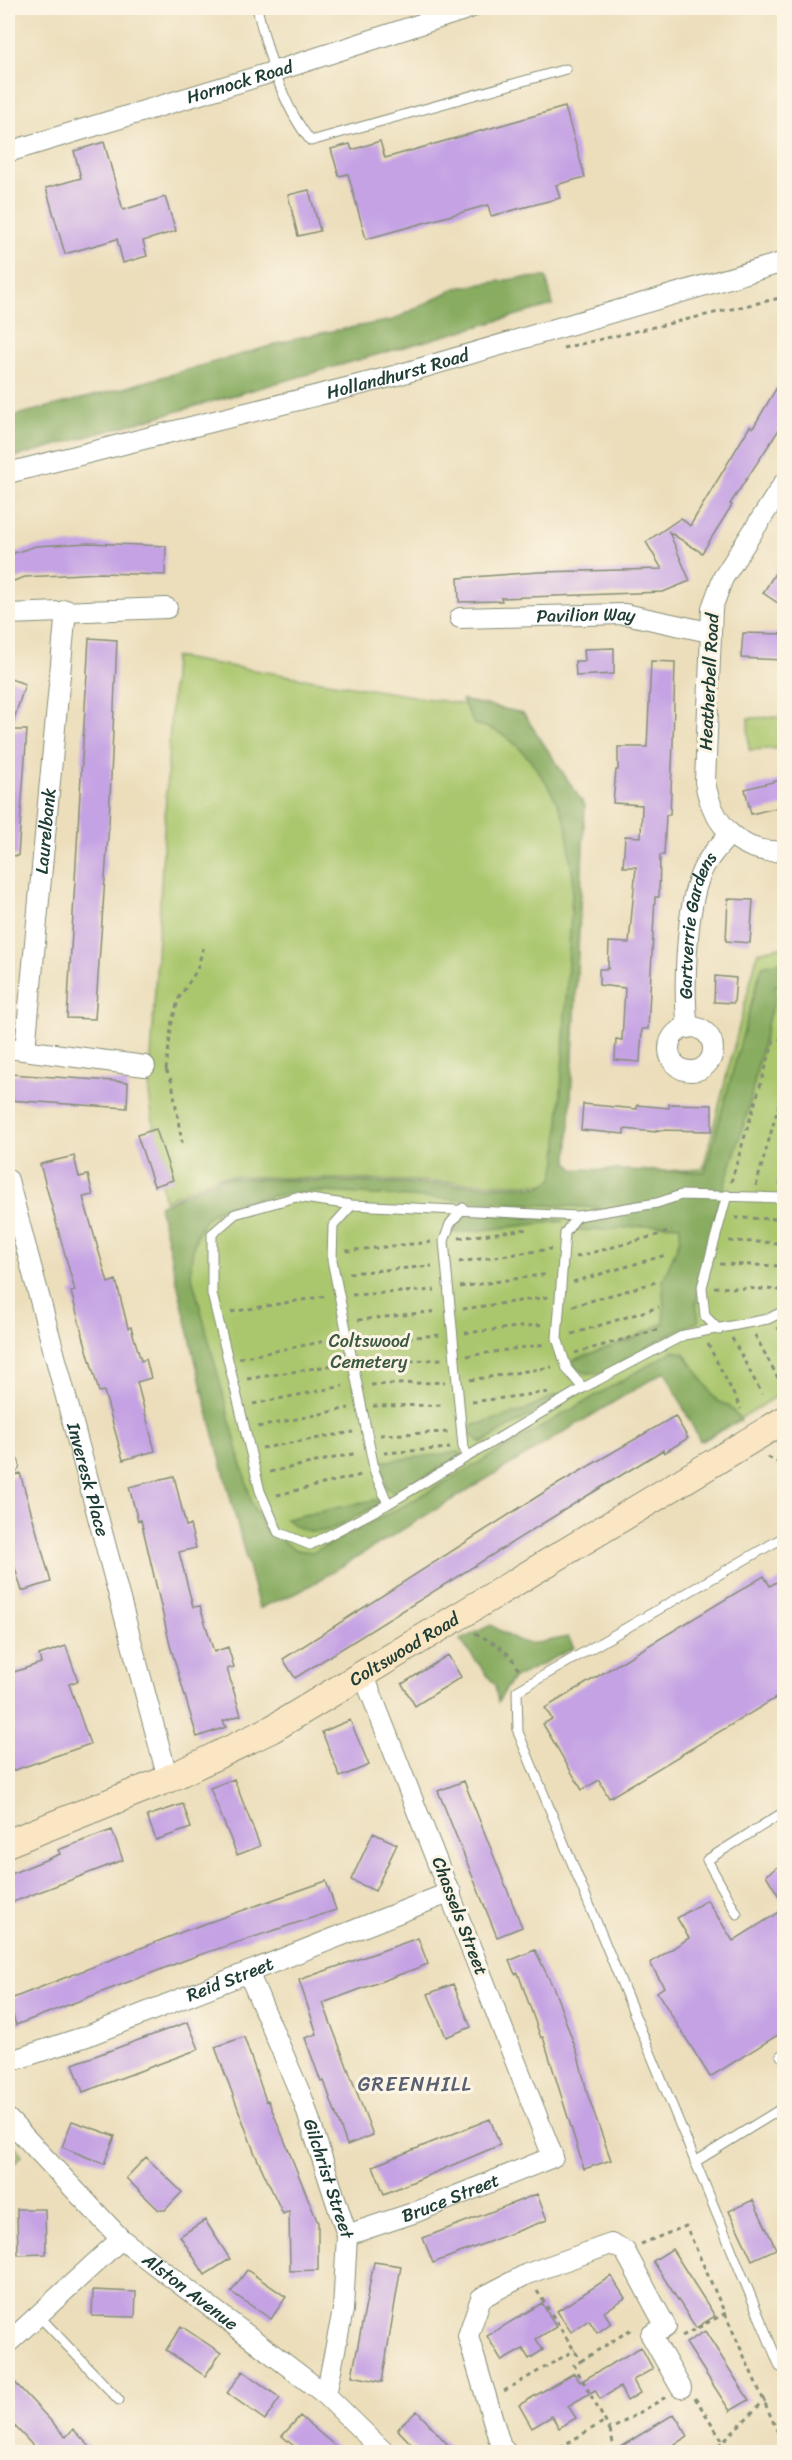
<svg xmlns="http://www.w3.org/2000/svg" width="792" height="2460" font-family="Sriracha,sans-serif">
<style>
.green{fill:#abc76e;stroke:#658251;stroke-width:1.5}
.forest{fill:#88ac61;stroke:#54744a;stroke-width:1.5}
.building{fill:#c5a2e4}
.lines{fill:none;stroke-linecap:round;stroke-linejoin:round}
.lane-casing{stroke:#868e78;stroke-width:11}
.street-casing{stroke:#868e78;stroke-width:22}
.secondary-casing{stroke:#868e78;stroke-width:29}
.path{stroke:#868e78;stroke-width:3;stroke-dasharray:4.5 4.5;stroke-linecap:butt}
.lane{stroke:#fff;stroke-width:9}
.street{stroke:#fff;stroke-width:20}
.secondary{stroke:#fbe6c4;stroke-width:27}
.labels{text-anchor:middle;stroke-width:6;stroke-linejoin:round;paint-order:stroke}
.street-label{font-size:18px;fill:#1f3d34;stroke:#fcf5e5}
.park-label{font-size:18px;fill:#3b5940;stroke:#fcf5e5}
.neighbourhood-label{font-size:20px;letter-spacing:1.5px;fill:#596072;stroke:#fcf5e5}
</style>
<rect width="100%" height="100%" fill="#fcf5e5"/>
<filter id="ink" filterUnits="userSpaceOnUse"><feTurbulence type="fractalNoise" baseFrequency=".0167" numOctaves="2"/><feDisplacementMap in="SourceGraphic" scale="12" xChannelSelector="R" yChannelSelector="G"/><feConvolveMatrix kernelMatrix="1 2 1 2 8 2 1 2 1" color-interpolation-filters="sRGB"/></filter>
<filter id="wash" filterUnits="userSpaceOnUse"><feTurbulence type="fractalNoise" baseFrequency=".008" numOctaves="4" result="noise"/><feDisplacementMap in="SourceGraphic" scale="24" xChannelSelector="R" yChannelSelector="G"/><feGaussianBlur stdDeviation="1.35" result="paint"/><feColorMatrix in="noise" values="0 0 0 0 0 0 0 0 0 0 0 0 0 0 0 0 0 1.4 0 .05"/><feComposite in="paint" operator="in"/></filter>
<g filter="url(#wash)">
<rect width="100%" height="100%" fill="#ecdebb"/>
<path class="green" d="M174,657L516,713L581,815L560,1185L218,1176L164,1201L149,1094Z
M784,717V748L749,750L748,718Z
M784,946V1392L703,1441L666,1368L347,1560L261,1608L162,1212L220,1181L559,1188L568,1176L703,1169L758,952Z
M8,2137L22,2155L8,2170Z"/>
<path class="forest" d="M546,277L553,305L8,459V417L113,391L305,336L393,320L456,288L520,278Z
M462,700L523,713L585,806L568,1161L573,1169L705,1172L760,972L763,966L784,961V982L775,986V999L769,1016L747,1114L719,1203L696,1304L699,1321L668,1335L603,1373H587L575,1368L573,1360L632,1339L664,1323L663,1281L680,1239V1225C646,1222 611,1233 575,1230L599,1208L325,1192C298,1192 222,1198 205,1220C194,1235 191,1255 191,1273L252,1504L264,1528L296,1550L314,1552L409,1503L673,1351L684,1353L717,1401L729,1406L741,1420L700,1441L665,1371L299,1592L259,1608L203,1392L159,1206L220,1178L540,1187L553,1179L557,1161L573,876C569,859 569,835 565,821C555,793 525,744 496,731C490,728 482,726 474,724Z
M474,1213L554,1219L564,1221L453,1233L462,1217Z
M568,1393L482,1443L469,1434L468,1427L521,1412L553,1396Z
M459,1452L464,1455L395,1494L386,1487L380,1462Z
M379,1499V1504C345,1521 318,1548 286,1519Z
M491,1625C528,1649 527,1645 568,1637L574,1648L512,1679L498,1702L495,1685L460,1640Z"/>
<g id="blocks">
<path class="building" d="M565,107L585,177L556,185L560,198L491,216L488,205L366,239L348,174L339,176L331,149L350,144L352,150L380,141L385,158Z
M104,142L123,210L165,197L176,231L143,241L147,256L123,263L117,239L65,254L46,188L81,178L74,151Z
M309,190L320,231L298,236L288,195Z
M784,375V422L730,504L732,505L702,553L669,532L690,581L663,592L501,598L502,601L459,602L458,578L539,572L662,569L646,542L681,518L690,526L750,426L753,428Z
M88,543L166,546L165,575L101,573L25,577L8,583V555L36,546Z
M784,558V607L763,593Z
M743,633L784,634V660L741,658Z
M89,638L117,640L109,822L95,1019L67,1018Z
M614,648V674L576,676L575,661H585L584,649Z
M651,661L675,662L673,744L670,815H666L664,855H660L659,897H655L648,1029H642L640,1062L615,1060L616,1039L622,1040L625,988L599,985V969H608L609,942L629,943L636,867H623L625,836L641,837L642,805L613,803L616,770H618V747H647Z
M8,678L25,684L11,729L8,728Z
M8,730H27L18,856L8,855Z
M784,779V806L751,814L745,789Z
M728,899L753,900L750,943L726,941Z
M715,976L736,978L734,1003L714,1002Z
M10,1074L128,1082L127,1108L8,1100Z
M583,1104L637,1109V1105L669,1108V1104L712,1105V1131L656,1130V1132L624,1129V1134L581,1130Z
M156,1129L173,1180L154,1186L137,1135Z
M74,1156L79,1177L88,1175L93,1195L83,1197L108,1283L116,1280L128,1328L131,1327L141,1361L146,1359L151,1378L137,1382L155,1451L123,1460L104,1391L99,1392L80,1325L71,1292L75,1291L40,1164Z
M675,1416L688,1438L664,1453L663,1450L577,1502L295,1678L283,1659L546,1491Z
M20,1473L51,1582L22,1591L8,1545V1478Z
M174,1476L186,1526L190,1525L196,1548L179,1552L193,1607L200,1606L214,1652L228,1647L234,1667L227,1669L241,1715L223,1721L226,1727L197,1737L170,1645L141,1520L138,1521L129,1487Z
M764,1576L770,1586L784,1577V1693L609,1798L599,1780L582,1790L543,1724L552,1719L545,1708Z
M66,1646L78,1681L69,1684L90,1744L12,1771L8,1757V1674L41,1663L39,1655Z
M448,1655L461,1677L415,1706L402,1684Z
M350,1720L369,1765L340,1777L322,1732Z
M234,1779L260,1846L237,1855L210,1788Z
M464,1781L522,1927L497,1937L438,1791Z
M183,1804L191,1828L156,1840L147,1816Z
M112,1830L123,1860L8,1904V1875L60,1854L58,1850Z
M373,1833L397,1844L375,1891L351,1880Z
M784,1863V1905L766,1875Z
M326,1881L336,1910L196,1956L16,2025L8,2000L187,1930Z
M707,1900L733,1941L784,1909V2031L710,2077L657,1992L664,1987L650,1963L689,1938L677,1918Z
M418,1938L428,1964L323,2003L373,2135L347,2145L324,2081L321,2082L305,2038L317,2034L299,1980Z
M535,1950L554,1989L578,2055L588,2096L611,2160L584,2169L543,2037L541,2038L518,1973L515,1974L509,1961Z
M453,1984L471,2027L446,2037L428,1994Z
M188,2022L199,2049L83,2092L73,2064Z
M244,2037L266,2101L268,2100L318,2223V2270L290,2271L289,2211L283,2214L255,2154L215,2047Z
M490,2119L500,2145L384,2194L373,2166Z
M72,2121L115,2136L104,2164L62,2147Z
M146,2157L182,2192L165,2210H159L126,2178Z
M537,2194L547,2220L433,2263L423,2238Z
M753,2200L776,2249L752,2260L729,2211Z
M17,2209H45L46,2254L18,2255Z
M205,2220L230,2259L205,2275L180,2236Z
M672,2249L715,2316L696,2328L653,2261Z
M374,2262L401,2266L382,2382L352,2376Z
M247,2270L286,2297L271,2319L231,2292Z
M611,2276L625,2298L604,2312L611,2323L597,2333L589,2320L571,2332L557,2311Z
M93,2290L136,2292L135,2317L92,2316Z
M542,2303L556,2327L536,2339L543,2350L529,2359L523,2349L502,2361L487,2336Z
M181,2326L221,2353L205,2376L166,2350Z
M705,2331L749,2400L730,2411L686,2343Z
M641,2347L653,2369L633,2380L640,2393L627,2401L620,2387L600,2399L595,2390L568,2406L576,2418L559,2428L552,2416L532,2428L519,2405L574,2373L580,2382Z
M243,2371L280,2398L265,2420L227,2393Z
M8,2375L66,2437L73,2429L95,2452H42L35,2448L8,2419Z
M417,2411L449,2446L442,2452H419L397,2429Z
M674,2414L688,2436L662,2452H612Z
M300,2416L342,2452H301L282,2436Z"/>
</g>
</g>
<g filter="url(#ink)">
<use href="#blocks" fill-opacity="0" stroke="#868e78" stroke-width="1.5"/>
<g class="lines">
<g class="lane-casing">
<path id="lane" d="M257,8C268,52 281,105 311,141L566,69
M784,1198L681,1195L657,1203L577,1216L565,1233L557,1338L567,1369L583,1388L684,1335L768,1319L784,1311
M352,1205L296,1197L235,1214L212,1234V1294L260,1491L278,1532L310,1545L388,1504
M463,1208L450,1224L444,1241L463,1447L468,1456
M577,1216L352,1205L333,1226L332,1260L375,1473L388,1504L583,1388
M719,1330L705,1316L702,1287L727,1195
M784,1537L517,1691L518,1732L780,2367H784
M737,1914L707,1860L784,1812
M781,2056L784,2054
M695,2162L784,2107
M38,2315L119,2400"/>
</g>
<g class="street-casing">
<g id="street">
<path id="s1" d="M8,152L276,71L470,8"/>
<path id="s2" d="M8,473L394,376L784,262"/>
<path d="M784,483L723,578L712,608L705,782C712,823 739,855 784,851"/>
<path d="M8,614L167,608"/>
<path id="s3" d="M460,618L625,614L709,632"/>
<circle cx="691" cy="1049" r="22"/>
<path id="s4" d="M688,1028C683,991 686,905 702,871C708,857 720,845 730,834"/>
<path d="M8,1048L145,1066"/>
<path id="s5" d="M25,1050L66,610"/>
<path id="s6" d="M8,1180L168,1779"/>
<path d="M8,1466L9,1465"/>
<path id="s7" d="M248,1972L303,2100L347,2235L343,2310L326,2395"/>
<path id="s8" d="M8,2062L87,2036L451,1892"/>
<path id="s9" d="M8,2119L121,2239L326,2395L384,2452"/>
<path id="s10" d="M347,2235L416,2212L553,2157L364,1676"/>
<path d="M8,2343L121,2239"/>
<path d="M506,2452L501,2447L468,2336L481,2298L527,2274L611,2244L625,2251L666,2327L651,2335L681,2388"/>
</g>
</g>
<g class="secondary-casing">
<g id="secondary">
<path id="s11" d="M8,1843L168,1779L272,1729L784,1420"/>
</g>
</g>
<path class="path" d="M563,348L784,297
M166,1070L172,1021L179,998L197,970L203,948
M166,1070L172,1082L182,1143
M731,1182L774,1040L784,1039
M780,1185L784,1169
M756,1186L784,1086
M735,1218L784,1219
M459,1238L527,1229
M729,1241L784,1243
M346,1251L431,1242
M576,1257L672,1231
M459,1262L551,1249
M720,1264L784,1266
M349,1273L432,1266
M573,1282L666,1255
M460,1287L548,1274
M714,1287L784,1290
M352,1295L435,1290
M573,1306L660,1281
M463,1309L548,1297
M231,1312L325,1296
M358,1320L438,1311
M778,1327L784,1338
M465,1333L545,1324
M572,1334L659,1307
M755,1335L778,1378
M732,1338L762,1394
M363,1341L440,1335
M708,1344L741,1409
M575,1353L657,1330
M467,1356L546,1344
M239,1358L336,1339
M365,1364L442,1359
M247,1379L341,1364
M470,1380L552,1367
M371,1385L445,1382
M472,1402L549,1392
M253,1404L343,1386
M373,1406L445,1405
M258,1427L349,1408
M380,1435L448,1432
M262,1448L353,1432
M384,1453L450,1448
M768,1457L784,1466
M270,1472L357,1453
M277,1495L361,1475
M475,1633C496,1644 511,1651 520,1673
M641,2244L686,2226L784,2446
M537,2291L581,2361L574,2365L610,2430L666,2397
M682,2336L726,2313
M581,2361L633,2328
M504,2391L575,2350
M695,2398L723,2441
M610,2430L613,2443L618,2452
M552,2452L605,2421
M712,2452L765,2400"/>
<use href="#lane" class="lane"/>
<use href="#street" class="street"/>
<use href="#secondary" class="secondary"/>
</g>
</g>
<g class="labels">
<g class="street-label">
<text dy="6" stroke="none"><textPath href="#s1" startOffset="242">Hornock Road</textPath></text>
<text dy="6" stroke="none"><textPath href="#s2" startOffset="402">Hollandhurst Road</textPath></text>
<text dy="6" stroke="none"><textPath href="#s3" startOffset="126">Pavilion Way</textPath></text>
<text transform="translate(709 682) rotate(-87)" y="6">Heatherbell Road</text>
<text dy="6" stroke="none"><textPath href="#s5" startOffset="220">Laurelbank</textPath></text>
<text dy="6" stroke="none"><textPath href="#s4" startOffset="104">Gartverrie Gardens</textPath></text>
<text dy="6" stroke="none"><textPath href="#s6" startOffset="310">Inveresk Place</textPath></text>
<text dy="6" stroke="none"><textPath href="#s11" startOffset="442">Coltswood Road</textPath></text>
<text transform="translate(460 1916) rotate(69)" y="6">Chassels Street</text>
<text dy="6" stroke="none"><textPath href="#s8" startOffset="237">Reid Street</textPath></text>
<text dy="6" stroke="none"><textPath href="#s7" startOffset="222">Gilchrist Street</textPath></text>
<text dy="6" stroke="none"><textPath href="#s10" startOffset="110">Bruce Street</textPath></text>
<text dy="6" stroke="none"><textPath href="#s9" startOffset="252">Alston Avenue</textPath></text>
</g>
<g class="park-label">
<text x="369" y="1347">Coltswood<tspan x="369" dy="21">Cemetery</tspan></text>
</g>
<g class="neighbourhood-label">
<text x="415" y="2091">GREENHILL</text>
</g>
</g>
<rect width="792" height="2460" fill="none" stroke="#fcf5e5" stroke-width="30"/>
</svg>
